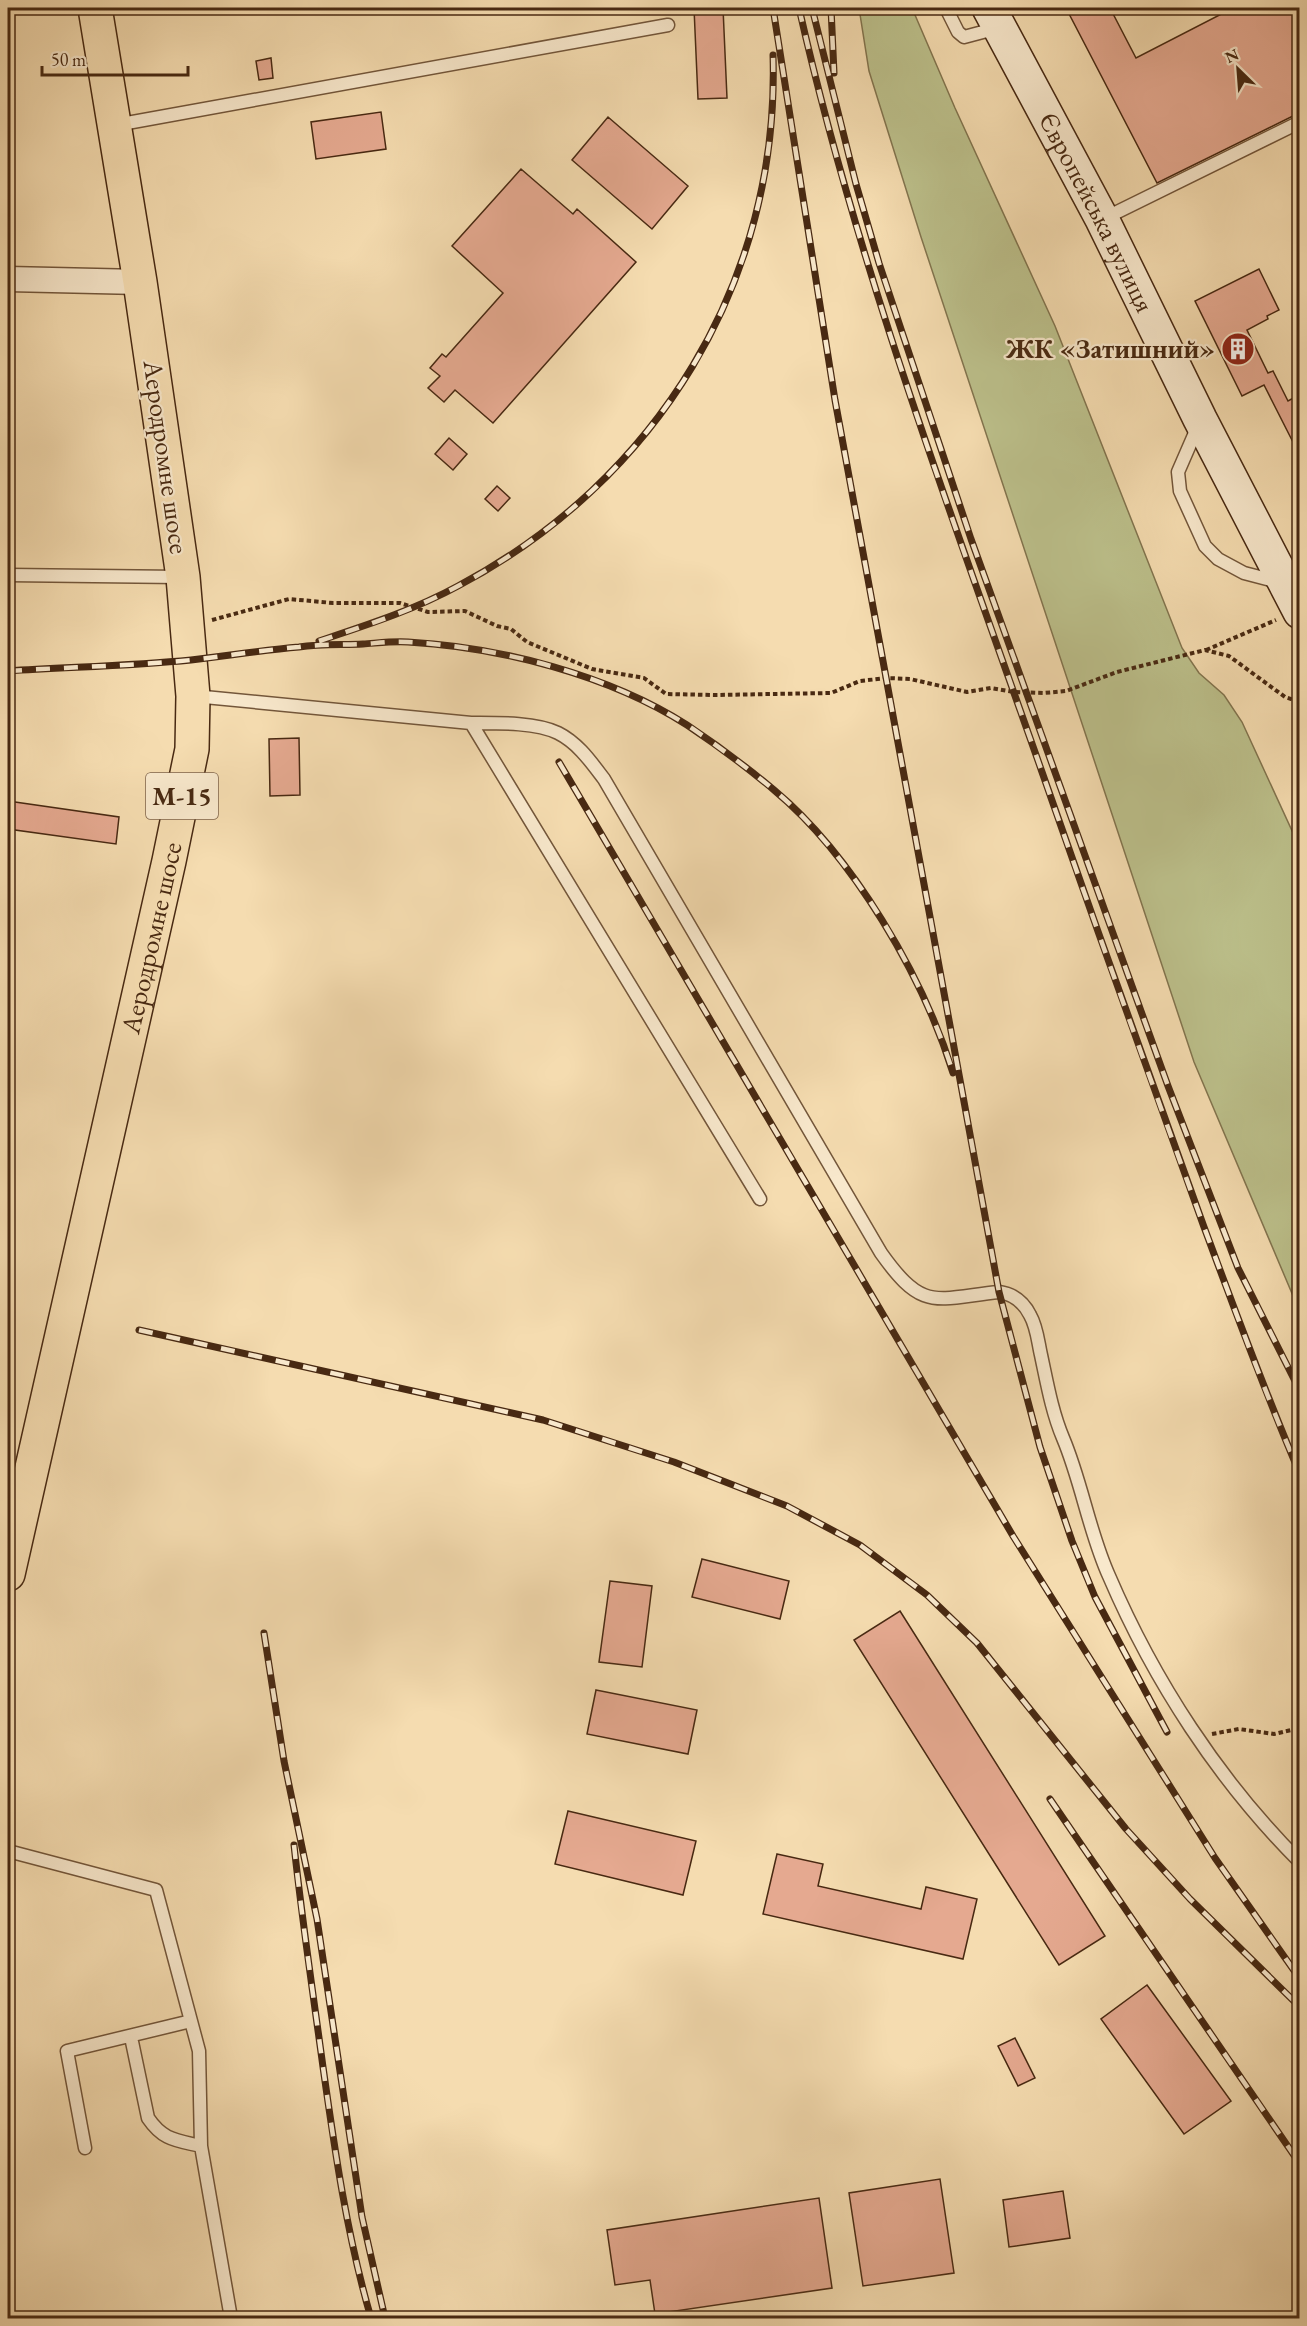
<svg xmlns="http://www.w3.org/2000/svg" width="1307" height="2326" font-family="'EB Garamond',serif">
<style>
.green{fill:#bcc08b;stroke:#82744e;stroke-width:1.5}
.building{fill:#e5a990;stroke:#482912;stroke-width:1.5}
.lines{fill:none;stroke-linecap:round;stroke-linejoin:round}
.service-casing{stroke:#73563a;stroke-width:15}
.minor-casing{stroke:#73563a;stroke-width:27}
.secondary-casing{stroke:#482912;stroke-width:36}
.trunk-casing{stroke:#482912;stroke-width:36}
.path{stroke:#482912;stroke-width:4;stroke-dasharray:4.5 3;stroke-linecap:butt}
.service{stroke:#f8e8cc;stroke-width:12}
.minor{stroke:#f8e8cc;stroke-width:24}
.secondary{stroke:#f8e8cc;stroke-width:33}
.trunk{stroke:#f5dcb0;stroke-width:33}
.rail-casing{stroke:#482912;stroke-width:7}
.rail{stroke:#f8e8cc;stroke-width:4.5;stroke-dasharray:14;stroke-linecap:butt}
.labels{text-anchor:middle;stroke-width:4.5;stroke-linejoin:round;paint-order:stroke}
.shield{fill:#f8e8cc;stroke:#7d624a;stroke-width:1.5}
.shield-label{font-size:26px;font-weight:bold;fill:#482912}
.street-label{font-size:27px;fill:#482912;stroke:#f8e8cc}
.poi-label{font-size:27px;font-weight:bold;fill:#482912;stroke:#f8e8cc;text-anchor:end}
</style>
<rect width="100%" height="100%" fill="#f5dcb0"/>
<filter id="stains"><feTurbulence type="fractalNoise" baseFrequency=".00333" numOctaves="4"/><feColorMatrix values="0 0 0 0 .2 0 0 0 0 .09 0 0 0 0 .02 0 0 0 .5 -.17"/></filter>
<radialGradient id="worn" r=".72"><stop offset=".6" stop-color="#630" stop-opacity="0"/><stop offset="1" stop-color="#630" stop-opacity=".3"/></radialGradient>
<path class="green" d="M859,8H912L955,108L1055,326L1182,648L1199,673L1224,695L1242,722L1299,846V1310L1194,1062L921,237L869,71Z"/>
<path class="building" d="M694,8H723L727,98L698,99Z
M1066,8H1110L1136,58L1233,8H1299V113L1157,183Z
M271,58L273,78L259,80L256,61Z
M381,112L386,149L316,159L311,122Z
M608,117L688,186L652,229L572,160Z
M521,169L573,214L577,209L636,262L493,423L455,390L444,402L428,388L440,376L430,368L442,354L446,357L503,293L452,246Z
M1259,269L1279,310L1267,316L1268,319L1247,330L1268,373L1273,371L1288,401L1299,395V454L1264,385L1242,396L1195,301Z
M449,438L467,454L453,470L435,454Z
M497,486L510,498L498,511L485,499Z
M299,738L300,795L270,796L269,739Z
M8,801L119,817L116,844L8,829Z
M702,1559L789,1581L780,1619L692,1597Z
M610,1581L652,1586L642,1667L599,1662Z
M900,1611L1105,1936L1059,1965L854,1640Z
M596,1690L697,1710L688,1754L587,1734Z
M568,1811L696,1841L683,1895L555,1864Z
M777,1854L823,1864L818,1886L921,1909L926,1887L977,1899L963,1959L763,1914Z
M1147,1985L1231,2101L1184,2134L1101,2019Z
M1015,2038L1035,2078L1018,2086L998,2046Z
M940,2179L954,2273L863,2286L849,2193Z
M1063,2191L1070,2238L1009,2247L1003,2200Z
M819,2198L832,2288L655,2314L650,2280L615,2285L607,2230Z"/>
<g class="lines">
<g class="service-casing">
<path id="service" d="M946,8L958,32L964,37L998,28
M116,125L668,25
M1103,219L1300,122
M1198,426L1178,472L1180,491L1205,546L1218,559L1244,573L1279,582
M8,575L180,577
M194,696L471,723L760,1199
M471,723C495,723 536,722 558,733C578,743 591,762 604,779L881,1253C923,1312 934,1299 999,1292C1014,1294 1024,1303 1030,1315C1037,1327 1038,1342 1041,1355C1047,1383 1052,1412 1063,1438C1082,1483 1089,1532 1109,1576C1154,1681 1219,1781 1300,1862
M8,1851L156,1890L199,2051L201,2146L231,2318
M131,2037L148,2118C163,2140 175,2140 201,2146
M85,2148L67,2051L191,2021"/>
</g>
<g class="minor-casing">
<path id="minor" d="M8,279L140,282"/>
</g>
<g class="secondary-casing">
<g id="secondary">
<path id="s1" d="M989,8L1102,219L1200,419L1300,612"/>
</g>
</g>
<g class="trunk-casing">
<g id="trunk">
<path id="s2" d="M8,1574L169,861L192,749L193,696L183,577L140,282L95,8"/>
</g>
</g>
<path class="path" d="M212,620L289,599L333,603H400L428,612L465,611L497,626L511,629L527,642L592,669L644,678L666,694L714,695L831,693L860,681L887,678L910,679L967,692L991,688L1014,692L1044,693L1066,691L1117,672L1205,650L1229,656L1285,697L1300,702
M1206,650L1276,620
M1212,1734L1239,1729L1274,1734L1300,1728"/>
<use href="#service" class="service"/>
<use href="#minor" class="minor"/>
<use href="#secondary" class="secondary"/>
<use href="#trunk" class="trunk"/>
<g class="rail-casing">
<path id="rail" d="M773,8L835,400L999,1292L1040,1447L1072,1541L1095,1597L1167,1732
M799,8C858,269 953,519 1042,772C1095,924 1149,1076 1204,1227C1235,1310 1265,1393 1300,1474
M812,8L856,184L879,263L971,539L1168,1086L1238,1268L1300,1391
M831,8L834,73
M319,641C367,625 414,610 458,586C657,481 780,281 773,55
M8,671C69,667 130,666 191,660C227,656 263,650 299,647C320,644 342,645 363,644C378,643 393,641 408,642C500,647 609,675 687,725C714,743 749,769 774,790C853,856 923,976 953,1073
M559,762L1013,1536L1215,1858L1300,1979
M139,1330L543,1420L674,1462L787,1506L860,1545L927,1595L977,1643L1126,1829L1190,1899L1300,2007
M264,1633L284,1761L317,1919L362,2217L385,2318
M1050,1799L1300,2164
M294,1845C302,1920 313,1993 323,2067C335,2152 347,2236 371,2318"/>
</g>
<use href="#rail" class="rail"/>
</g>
<defs>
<g id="building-disc" transform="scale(1.725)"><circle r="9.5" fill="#8f2418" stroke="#f8e8cc"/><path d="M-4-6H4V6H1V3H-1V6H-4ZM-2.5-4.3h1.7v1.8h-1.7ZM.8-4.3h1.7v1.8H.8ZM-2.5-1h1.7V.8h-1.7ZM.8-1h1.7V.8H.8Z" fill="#fff"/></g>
</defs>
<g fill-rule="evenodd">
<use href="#building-disc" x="1238" y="349"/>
</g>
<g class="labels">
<rect class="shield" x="146" y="773" width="72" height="46" rx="4.5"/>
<g class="shield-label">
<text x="182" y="805">М-15</text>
</g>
<g class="street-label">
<text dy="9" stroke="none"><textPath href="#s1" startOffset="231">Європейська вулиця</textPath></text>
<text transform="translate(166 457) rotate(82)" y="9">Аеродромне шосе</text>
<text dy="9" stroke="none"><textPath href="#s2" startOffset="652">Аеродромне шосе</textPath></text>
</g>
<g class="poi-label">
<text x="1215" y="358">ЖК «Затишний»</text>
</g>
</g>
<rect width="1307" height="2326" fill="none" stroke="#f5dcb0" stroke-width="30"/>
<rect x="9" y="9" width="1289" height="2308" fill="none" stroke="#482912" stroke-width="3"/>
<rect x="15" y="15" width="1277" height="2296" fill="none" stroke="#482912" stroke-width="1.5"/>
<g transform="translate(1238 69) rotate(335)" stroke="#f8e8cc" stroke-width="4.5" paint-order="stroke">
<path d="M0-4.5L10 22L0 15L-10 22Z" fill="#482912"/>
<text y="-9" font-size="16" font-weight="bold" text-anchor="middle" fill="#482912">N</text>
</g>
<path d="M42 66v9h146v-9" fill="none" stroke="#482912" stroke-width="3"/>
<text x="51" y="66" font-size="18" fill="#482912" stroke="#f8e8cc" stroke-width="4.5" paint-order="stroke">50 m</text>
<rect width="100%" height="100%" filter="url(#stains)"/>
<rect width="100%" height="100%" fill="url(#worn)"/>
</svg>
